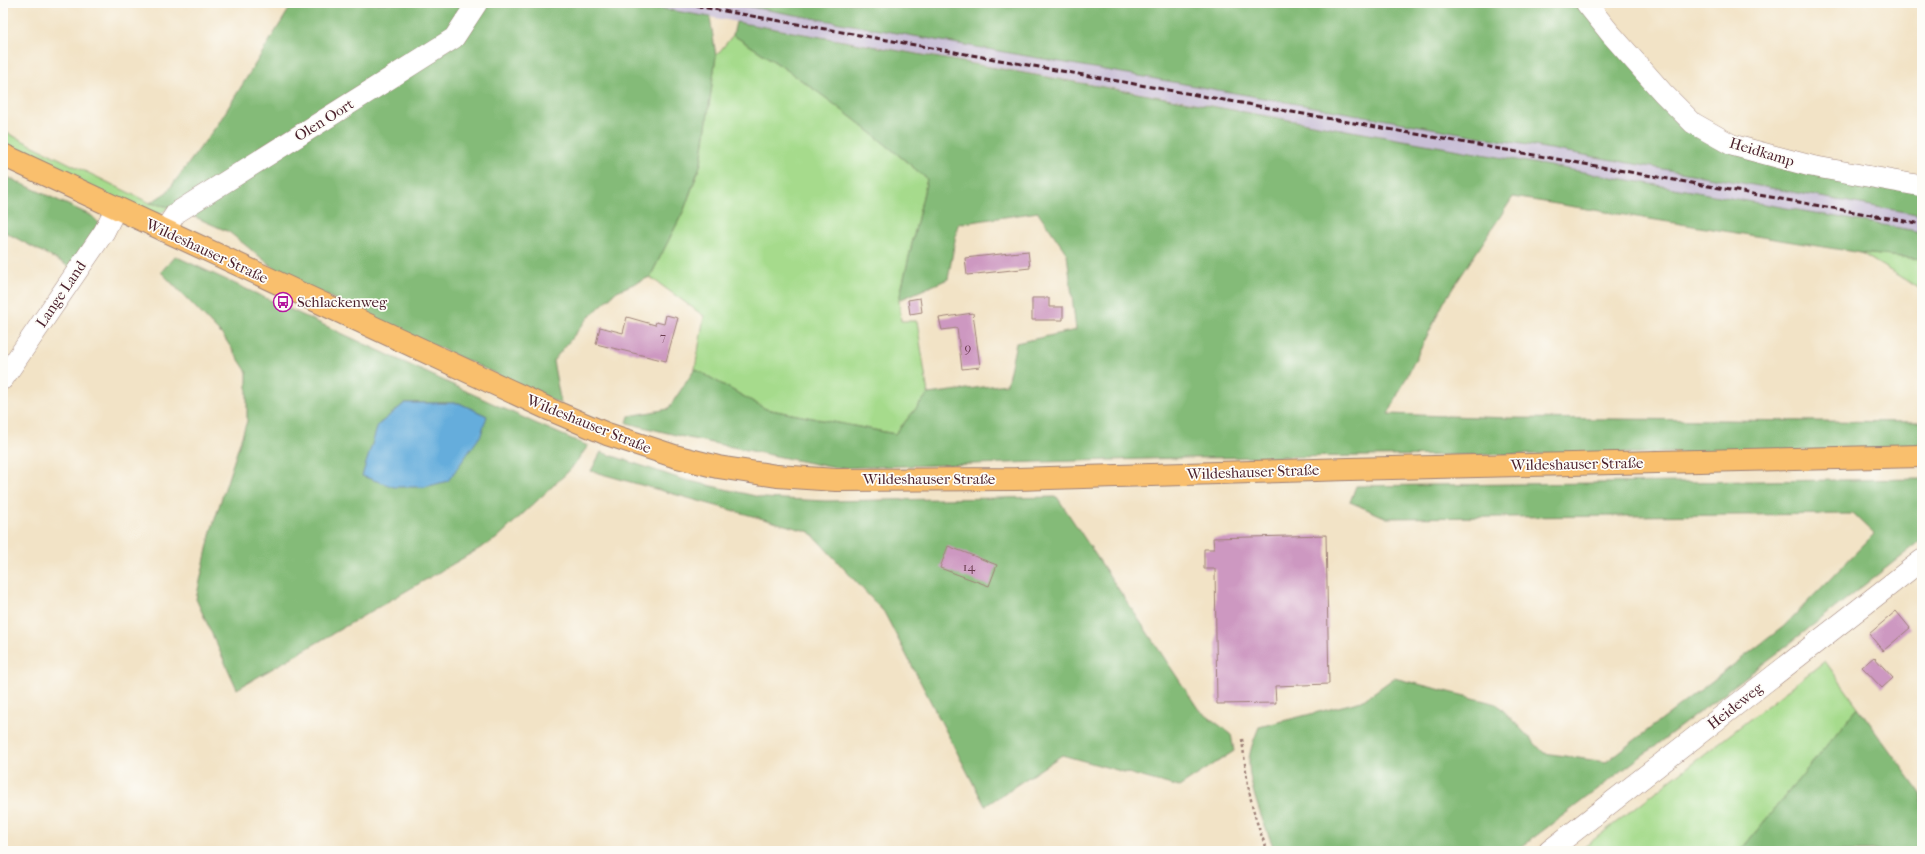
<svg xmlns="http://www.w3.org/2000/svg" width="1925" height="854" font-family="'IM FELL French Canon',serif">
<style>
.industrial{fill:#c9bfd7}
.green{fill:#a6db8c;stroke:#787d5c}
.forest{fill:#84bb78;stroke:#676d52;fill-rule:evenodd}
.water{fill:#65addc;stroke:#586684}
.building{fill:#cd98c1}
.lines{fill:none;stroke-linecap:round;stroke-linejoin:round}
.minor-casing{stroke:#9e8178;stroke-width:22}
.major-casing{stroke:#9e8178;stroke-width:24}
.path{stroke:#9e8178;stroke-width:2.5;stroke-dasharray:3 3;stroke-linecap:butt}
.minor{stroke:#fff;stroke-width:21}
.major{stroke:#f9bf6d;stroke-width:22}
.rail{stroke:#4a1f2b;stroke-width:3;stroke-dasharray:6 3;stroke-linecap:butt}
.labels{text-anchor:middle;stroke-width:3.5;stroke-linejoin:round;paint-order:stroke}
.number-label{font-size:13px;fill:#6b3d50}
.street-label{font-size:15px;fill:#4a1f2b;stroke:#fdfcf7}
.poi-label{font-size:15px;fill:#4a1f2b;stroke:#fdfcf7;text-anchor:start}
</style>
<rect width="100%" height="100%" fill="#fdfcf7"/>
<filter id="ink" filterUnits="userSpaceOnUse"><feTurbulence type="fractalNoise" baseFrequency=".025" numOctaves="2"/><feDisplacementMap in="SourceGraphic" scale="8" xChannelSelector="R" yChannelSelector="G"/><feConvolveMatrix kernelMatrix="1 2 1 2 8 2 1 2 1" color-interpolation-filters="sRGB"/></filter>
<filter id="wash" filterUnits="userSpaceOnUse"><feTurbulence type="fractalNoise" baseFrequency=".012" numOctaves="4" result="noise"/><feDisplacementMap in="SourceGraphic" scale="16" xChannelSelector="R" yChannelSelector="G"/><feGaussianBlur stdDeviation="0.9" result="paint"/><feColorMatrix in="noise" values="0 0 0 0 0 0 0 0 0 0 0 0 0 0 0 0 0 1.4 0 .05"/><feComposite in="paint" operator="in"/></filter>
<g filter="url(#wash)">
<rect width="100%" height="100%" fill="#f2e3c6"/>
<path class="industrial" d="M629,3H728L1004,51L1922,215V232L1001,68Z"/>
<path class="green" d="M733,35C802,77 866,127 927,179L899,300L901,321H917L928,394L895,434L766,409L695,369L704,316L650,277L684,210L701,163L716,56Z
M3,131L150,203L170,207L159,214H149L3,146Z
M1861,253L1922,259V290Z
M1825,661L1858,707L1740,851H1586L1583,848Z"/>
<path class="forest" d="M293,3H471L449,34L170,207L150,203L167,192L218,124Z
M483,3H629L710,17L716,56L701,163L684,210L650,277L617,291L589,317L553,361L561,404L284,276L229,232L186,213L458,43Z
M728,3H1580L1692,128L1922,191V215Z
M736,22L1922,232V259L1861,253L1513,197L1445,300L1388,414L1510,418L1922,422V448L1743,452L1180,458L835,468L688,438L627,423L629,416L668,409L695,369L766,409L895,434L928,394L1007,384L1016,343L1076,330L1067,254L1038,212L958,224L948,279L899,300L927,179C866,127 802,77 733,35Z
M3,175L92,216L99,223L70,267L3,231Z
M175,256L535,423L588,446L570,470L496,539L237,689L196,599L211,531L247,421V372L224,337L161,272ZM405,403H459L487,416L378,425Z
M601,452L681,479L764,498L826,501L1057,497L1199,710L1231,734L1234,751L1179,787L1062,755L985,806L884,612L810,532L591,471Z
M1922,479V540L1776,654L1516,851H1275C1265,827 1248,786 1249,760C1250,749 1255,737 1259,727L1362,701L1394,678L1497,704L1544,753L1606,762L1783,627L1874,534L1853,514L1387,518L1350,502L1356,486Z
M1858,707L1922,795V851H1740Z"/>
<path class="water" d="M405,403H459L487,416L481,435L448,481L425,487H394L362,476L378,425Z"/>
<g id="blocks">
<path class="building" d="M1028,251L1030,268L967,275L965,258Z
M920,298L922,312L910,314L908,300Z
M1032,298H1049V307H1063V320H1032Z
M973,313L980,367L962,369L957,328L942,330L939,318Z
M666,315L678,318L666,361L596,344L600,327L623,333L627,317L655,325L656,322L664,324Z
M1326,535L1329,684L1275,686L1276,703L1217,704L1215,569H1204V549H1214L1213,538Z
M948,546L997,565L989,586L940,568Z
M1896,611L1910,628L1883,651L1869,634Z
M1874,657L1893,678L1882,688L1862,667Z"/>
</g>
</g>
<g filter="url(#ink)">
<use href="#blocks" fill-opacity="0" stroke="#9e8178" stroke-width="1"/>
<g class="lines">
<g class="minor-casing">
<path id="minor" d="M1586,3L1610,33L1663,93L1693,123L1732,145L1811,166L1922,186
M164,231L176,213L454,38L477,3
M3,379L104,232L116,208
M1549,851L1922,560"/>
</g>
<g class="major-casing">
<path id="major" d="M3,155L551,410L607,434L674,456L718,467L777,476L836,480L1016,479L1349,469L1922,456"/>
</g>
<path class="path" d="M1242,739C1247,781 1250,811 1268,851"/>
<use href="#minor" class="minor"/>
<use href="#major" class="major"/>
<path class="rail" d="M679,3L1922,224"/>
</g>
</g>
<defs>
<g id="bus-ring" transform="scale(1)"><circle r="9.5" fill="#fdfcf7" stroke="#b5179e" stroke-width="1.5"/><path d="M-5-6H5V4H4V6H2V4H-2V6H-4V4H-5ZM-3.5-4V0h7V-4ZM-3.5 1.2v1.5H-2V1.2ZM2 1.2v1.5H3.5V1.2Z" fill="#b5179e"/></g>
</defs>
<g fill-rule="evenodd">
<use href="#bus-ring" x="283" y="302"/>
</g>
<g class="labels">
<g class="number-label">
<text x="663" y="341">7</text>
<text x="968" y="352">9</text>
<text x="969" y="571">14</text>
</g>
<g class="street-label">
<text transform="translate(324 120) rotate(-32)" y="5">Olen Oort</text>
<text transform="translate(1762 152) rotate(17)" y="5">Heidkamp</text>
<text transform="translate(207 251) rotate(25)" y="5">Wildeshauser Straße</text>
<text transform="translate(61 294) rotate(-56)" y="5">Lange Land</text>
<text transform="translate(589 424) rotate(22)" y="5">Wildeshauser Straße</text>
<text transform="translate(1577 464) rotate(-1)" y="5">Wildeshauser Straße</text>
<text transform="translate(1253 472) rotate(-2)" y="5">Wildeshauser Straße</text>
<text x="929" y="484">Wildeshauser Straße</text>
<text transform="translate(1735 706) rotate(-38)" y="5">Heideweg</text>
</g>
<g class="poi-label">
<text x="297" y="307">Schlackenweg</text>
</g>
</g>
<rect width="1925" height="854" fill="none" stroke="#fdfcf7" stroke-width="16"/>
</svg>
